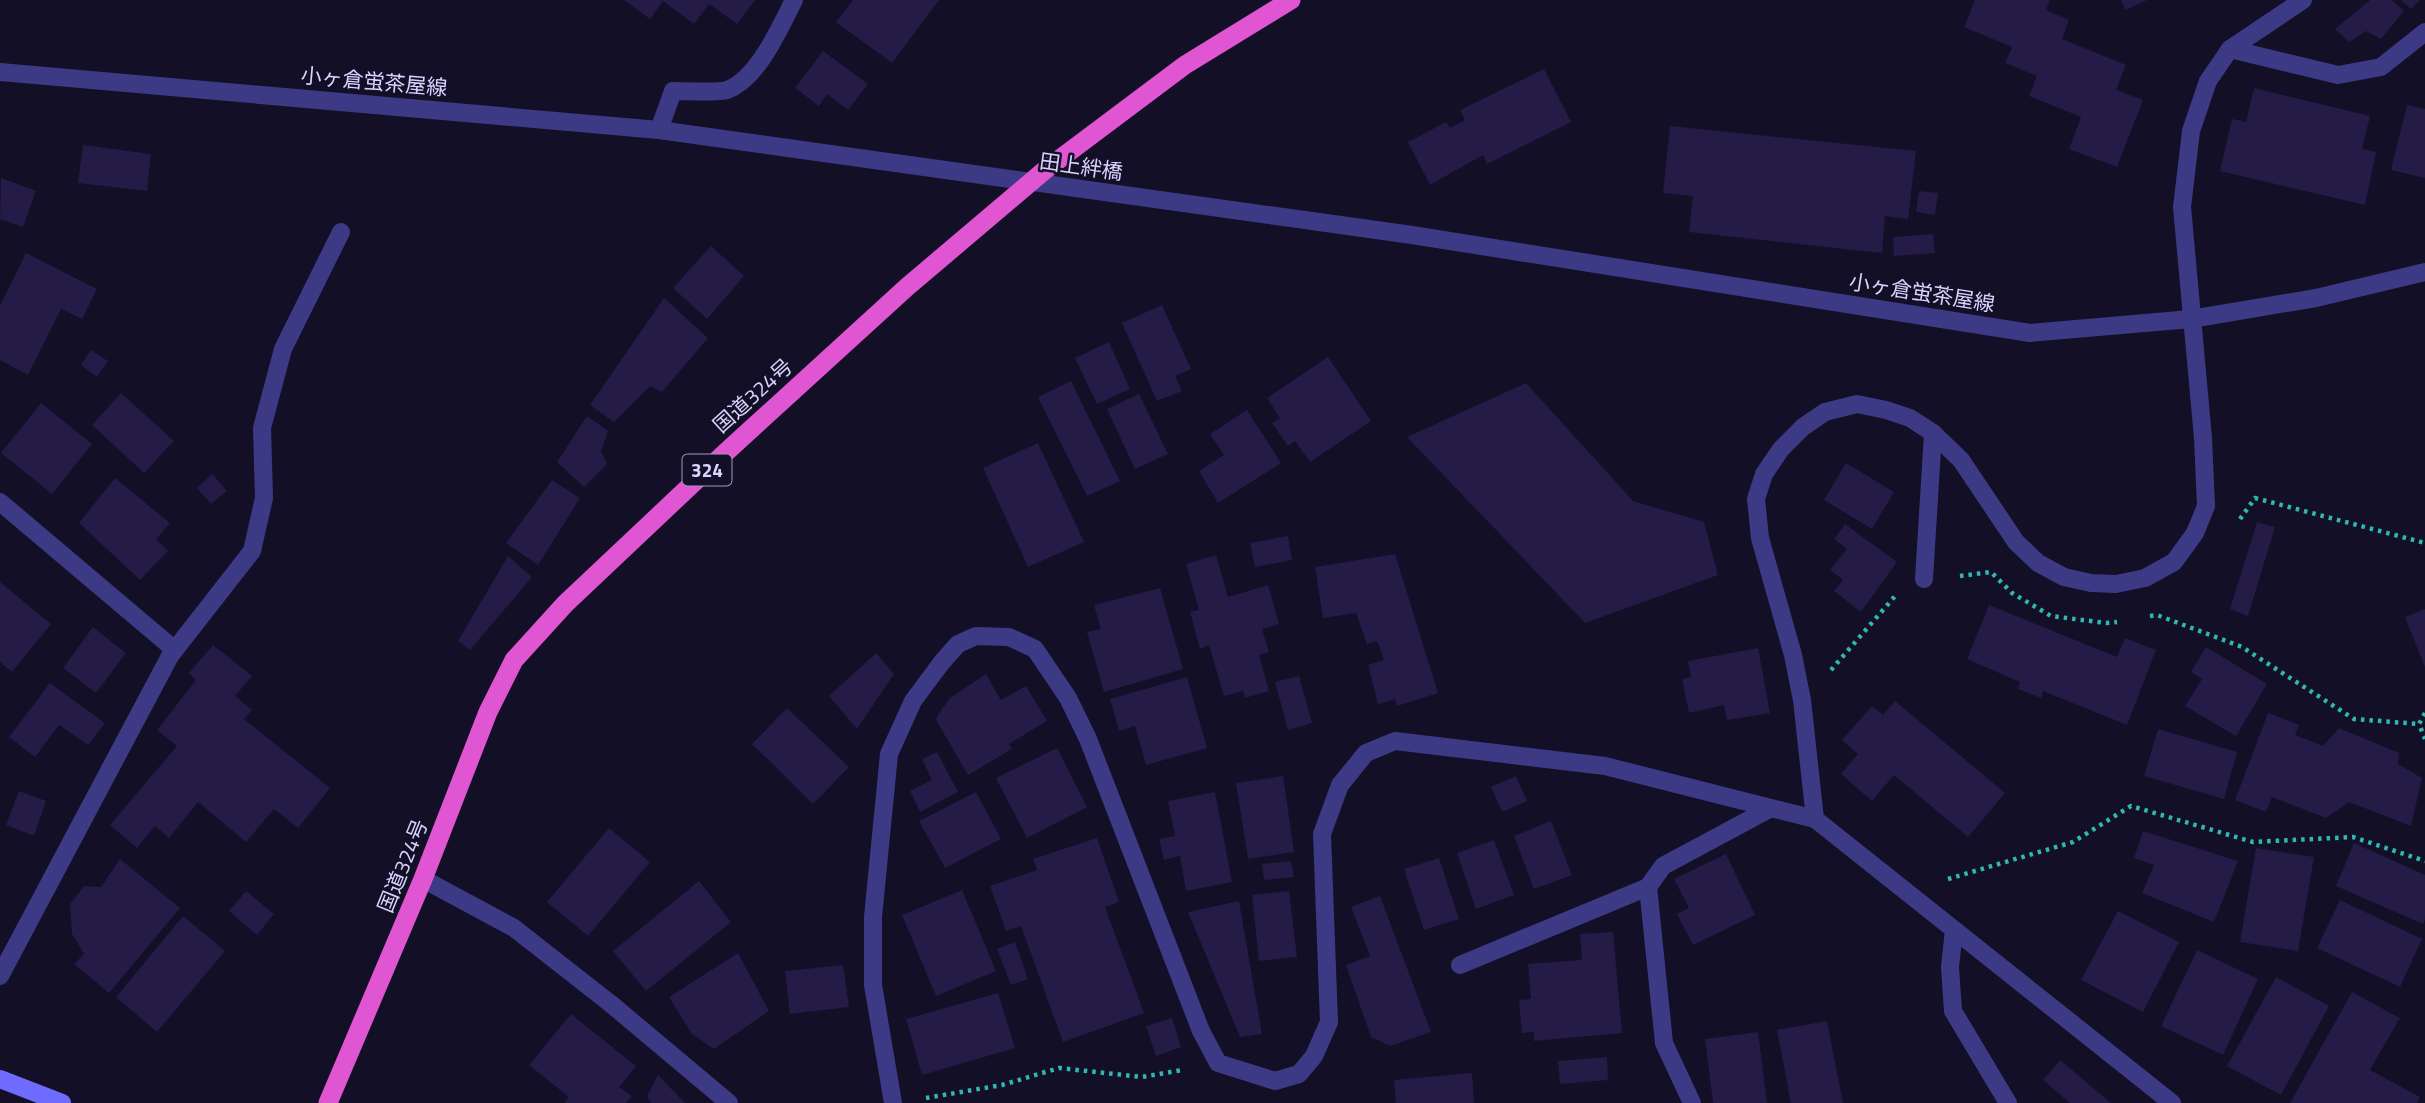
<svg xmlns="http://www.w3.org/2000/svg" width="2425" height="1103" font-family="'Titillium Web','Noto Sans JP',sans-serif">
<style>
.building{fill:#241b47}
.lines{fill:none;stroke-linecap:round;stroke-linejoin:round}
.path{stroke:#2fb8b0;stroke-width:4.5;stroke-dasharray:3.5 5;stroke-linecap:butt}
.service{stroke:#3d3a85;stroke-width:18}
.minor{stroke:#3d3a85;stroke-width:18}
.tertiary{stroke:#3d3a85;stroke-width:18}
.secondary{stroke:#6f6bff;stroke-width:18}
.trunk{stroke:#e055d1;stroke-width:19}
.labels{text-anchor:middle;stroke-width:5;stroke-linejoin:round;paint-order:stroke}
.shield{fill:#130f26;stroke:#9e99be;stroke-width:2}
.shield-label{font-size:19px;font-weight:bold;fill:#d9d4ff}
.street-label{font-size:21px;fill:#d9d4ff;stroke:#130f26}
</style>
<rect width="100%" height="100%" fill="#130f26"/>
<path class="building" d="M624,0H755L737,24L709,4L694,24L663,1L650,19Z
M853,0H939L892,63L836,22Z
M1975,0H2050L2046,10L2069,20L2062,39L2126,65L2116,90L2143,100L2117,167L2069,149L2081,117L2029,96L2037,76L2005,63L2012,47L1964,27Z
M2121,0H2147L2126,10Z
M2370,0H2392L2404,11L2381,39L2366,31L2349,42L2335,29Z
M2401,0H2420L2411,9Z
M823,51L868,84L848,110L827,94L819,106L795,88Z
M1544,69L1571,122L1487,164L1483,155L1430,185L1408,142L1446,122L1450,128L1465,120L1460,110Z
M2254,88L2370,116L2362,149L2376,152L2365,205L2220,171L2232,119L2246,122Z
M2407,105L2425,109V178L2391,170Z
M1670,126L1916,151L1908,219L1885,216L1882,253L1689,232L1693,196L1663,193Z
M83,145L151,154L147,191L78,183Z
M1,178L36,191L23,227L0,219Z
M1919,191L1938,193L1935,215L1916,212Z
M1933,234L1935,253L1894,256L1893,237Z
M711,246L744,276L707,319L673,288Z
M26,253L97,289L82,319L61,309L28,375L0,360V306Z
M664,298L708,338L662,392L650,386L614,422L590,405Z
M1162,305L1191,369L1175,376L1182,391L1157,401L1122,323Z
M1109,342L1130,389L1097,404L1075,358Z
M91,350L108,361L97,377L81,365Z
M1328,357L1371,421L1310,462L1295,441L1288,446L1272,423L1280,418L1267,398Z
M1071,381L1120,481L1087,496L1038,397Z
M1526,383L1633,501L1704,522L1718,575L1585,623L1407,437Z
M121,393L174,441L144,473L92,425Z
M1139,394L1168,454L1135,469L1107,409Z
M41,403L92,444L52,494L1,453Z
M1247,410L1281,463L1218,503L1199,471L1224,455L1210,434Z
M587,416L608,431L601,451L607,464L584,487L557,462Z
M1038,443L1084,542L1028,567L983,468Z
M1846,463L1894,492L1872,529L1824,500Z
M212,474L227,491L211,504L197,488Z
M115,478L170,523L156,539L168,551L140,580L79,523Z
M552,480L580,498L538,565L506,543Z
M2257,522L2275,527L2248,616L2230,609Z
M1845,524L1897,562L1861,612L1834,591L1843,580L1830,570L1847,549L1834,539Z
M1288,536L1292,560L1255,567L1250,543Z
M1395,554L1438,693L1397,706L1395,699L1378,704L1368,665L1384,660L1377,641L1367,644L1356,613L1323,618L1315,567Z
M1216,555L1228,597L1268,585L1279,624L1262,629L1269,652L1259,655L1269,691L1245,698L1243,691L1224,696L1209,645L1200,649L1190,612L1199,610L1186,564Z
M508,556L532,577L470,650L458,641Z
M0,582L51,624L12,672L0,662Z
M1160,588L1183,669L1104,692L1087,632L1101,629L1094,605Z
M1989,605L2117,657L2125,638L2156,650L2127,725L2043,691L2041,698L2018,689L2020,682L1967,659Z
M2425,609V667L2405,617Z
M93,627L126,653L96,693L63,668Z
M213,645L252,676L235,696L252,710L244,719L330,788L298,828L274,809L246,842L198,802L169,838L155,826L137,848L110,825L177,746L157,730L196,680L189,673Z
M2206,647L2267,684L2236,736L2185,706L2202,679L2191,672Z
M1758,648L1770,713L1727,720L1724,705L1689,713L1682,679L1691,677L1688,661Z
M876,653L894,674L857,729L829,696Z
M986,674L1001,700L1026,686L1047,721L1009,744L1012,749L968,775L936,720L939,713L950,698Z
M1299,676L1312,723L1288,730L1275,682Z
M1187,677L1207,748L1146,765L1135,726L1119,731L1110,699Z
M50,683L105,723L88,745L59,725L35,757L9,737Z
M1895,701L2005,793L1968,837L1894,775L1872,801L1841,774L1858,754L1842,740L1872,706L1883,715Z
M787,708L849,767L813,804L752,744Z
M2268,713L2299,725L2295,735L2323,746L2339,728L2399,753L2398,764L2422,778L2411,826L2349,802L2326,818L2272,797L2266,812L2235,800Z
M2158,729L2237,752L2224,799L2144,776Z
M1057,748L1087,807L1027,838L996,778Z
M937,752L958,792L920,812L910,791L932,780L922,759Z
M1283,776L1294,852L1248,859L1236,783Z
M1516,776L1527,801L1502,812L1491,787Z
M19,791L46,801L34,836L6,825Z
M976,792L1001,839L945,868L919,821Z
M1215,792L1232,882L1186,891L1180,856L1164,860L1159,839L1175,836L1168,801Z
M1551,821L1572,875L1534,889L1514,836Z
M609,828L650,862L588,936L547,902Z
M2143,831L2238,861L2214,922L2142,893L2154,865L2134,858Z
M1097,838L1119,902L1105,907L1144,1013L1063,1042L1021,926L1006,931L990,886L1037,870L1033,859Z
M1494,840L1514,895L1476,909L1457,853Z
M2354,843L2425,875V919L2423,924L2336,886Z
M2256,848L2314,857L2298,951L2240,942Z
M1726,854L1755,915L1693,945L1677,914L1689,908L1674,879Z
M1439,858L1459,919L1424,930L1404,869Z
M120,859L180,908L109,993L74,964L84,954L72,934L70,904L84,886L101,887Z
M1291,861L1294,877L1264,880L1262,864Z
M699,881L731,922L646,991L613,951Z
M962,890L996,971L936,996L902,915Z
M246,891L274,914L257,935L229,911Z
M1289,891L1297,957L1259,961L1252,895Z
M1380,896L1431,1032L1390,1046L1371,1037L1346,965L1370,956L1351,907Z
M2340,900L2422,939L2400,987L2317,948Z
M1239,901L1262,1034L1240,1037L1188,912Z
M2118,911L2179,942L2143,1012L2081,980Z
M183,916L225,951L157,1032L116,997Z
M1613,932L1622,1033L1534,1041V1032L1522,1033L1519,1000L1531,999L1528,964L1582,960L1580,934Z
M1015,942L1028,979L1011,985L997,949Z
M2197,950L2258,979L2223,1055L2161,1026Z
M738,953L769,1011L714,1049L692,1034L669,997Z
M843,965L849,1007L790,1014L785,971Z
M2276,977L2329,1006L2281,1095L2227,1066Z
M2352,992L2400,1018L2370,1070L2420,1097L2417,1103H2290Z
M998,993L1015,1048L922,1075L906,1019Z
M571,1014L636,1066L619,1087L632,1096L626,1103H566L564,1102L569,1097L529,1065Z
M1172,1018L1181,1047L1156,1056L1146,1026Z
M1827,1021L1843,1103H1791L1777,1030Z
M1758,1032L1767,1103H1713L1705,1039Z
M1607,1057L1608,1080L1560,1084L1558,1061Z
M2060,1060L2111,1103H2070L2043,1080Z
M1472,1073L1474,1103H1396L1394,1080Z
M658,1075L685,1103H651L647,1096Z"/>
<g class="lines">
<path class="path" d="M2240,519L2255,498L2425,543
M1960,576L1991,572L2012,593L2051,616L2106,623L2117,622
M2150,616L2157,615L2242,647L2354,719L2419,724
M1831,670L1896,595
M2425,713L2419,724L2425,739
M1948,879L2073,842L2131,806L2253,842L2353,837L2425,861
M926,1098L1002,1085L1059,1068L1142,1077L1182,1070"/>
<path class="service" d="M1954,930L1950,967L1953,1011L2008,1103"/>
<path class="minor" d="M2230,49L2338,75L2381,67L2425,32
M659,130L673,91C685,91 718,93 727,90C758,79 780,27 794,0
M0,502L175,650
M1924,579L1933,433
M423,879L514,928L611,1004L729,1103
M1460,965L1648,887
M0,976L170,656L252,551L264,498L262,428L283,349L341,232
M893,1103L873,985V917L889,754L913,701L942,662L958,644L976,636L1009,637L1035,649L1068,698L1088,739L1201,1031L1218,1063L1275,1081L1299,1074L1314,1056L1329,1022L1322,834L1340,785L1366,753L1395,741L1605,766L1815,819
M1692,1103L1664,1043L1648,887L1663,866L1771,808"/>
<path class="tertiary" d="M0,72L659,130L1412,235L2030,333L2191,319L2316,298L2425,272
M2172,1103L1815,819L1802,700L1793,655L1760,538L1756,499L1764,474L1781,449L1803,427L1825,412L1857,404L1886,410L1910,418L1933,433L1961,460L2016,542L2038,563L2064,577L2091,583L2116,584L2145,578L2174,562L2195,533L2206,506L2203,438L2182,207L2191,131L2208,81L2230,49L2303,0"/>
<path class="secondary" d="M0,1079L62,1103"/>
<path class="trunk" d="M328,1103L423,879L488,712L514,660L565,604L725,453L907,287L1045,170L1185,65L1291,0"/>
</g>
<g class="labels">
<rect class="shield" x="682.5" y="454.5" width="49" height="31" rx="5"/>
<g class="shield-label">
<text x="707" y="477">324</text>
</g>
<g class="street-label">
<text transform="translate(374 82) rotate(5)" y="7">小ヶ倉蛍茶屋線</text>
<text transform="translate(1081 167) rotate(8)" y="7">田上絆橋</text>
<text transform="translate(1922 293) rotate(9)" y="7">小ヶ倉蛍茶屋線</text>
<text transform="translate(753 396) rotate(-42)" y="7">国道324号</text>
<text transform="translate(403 866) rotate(-68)" y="7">国道324号</text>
</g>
</g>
</svg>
